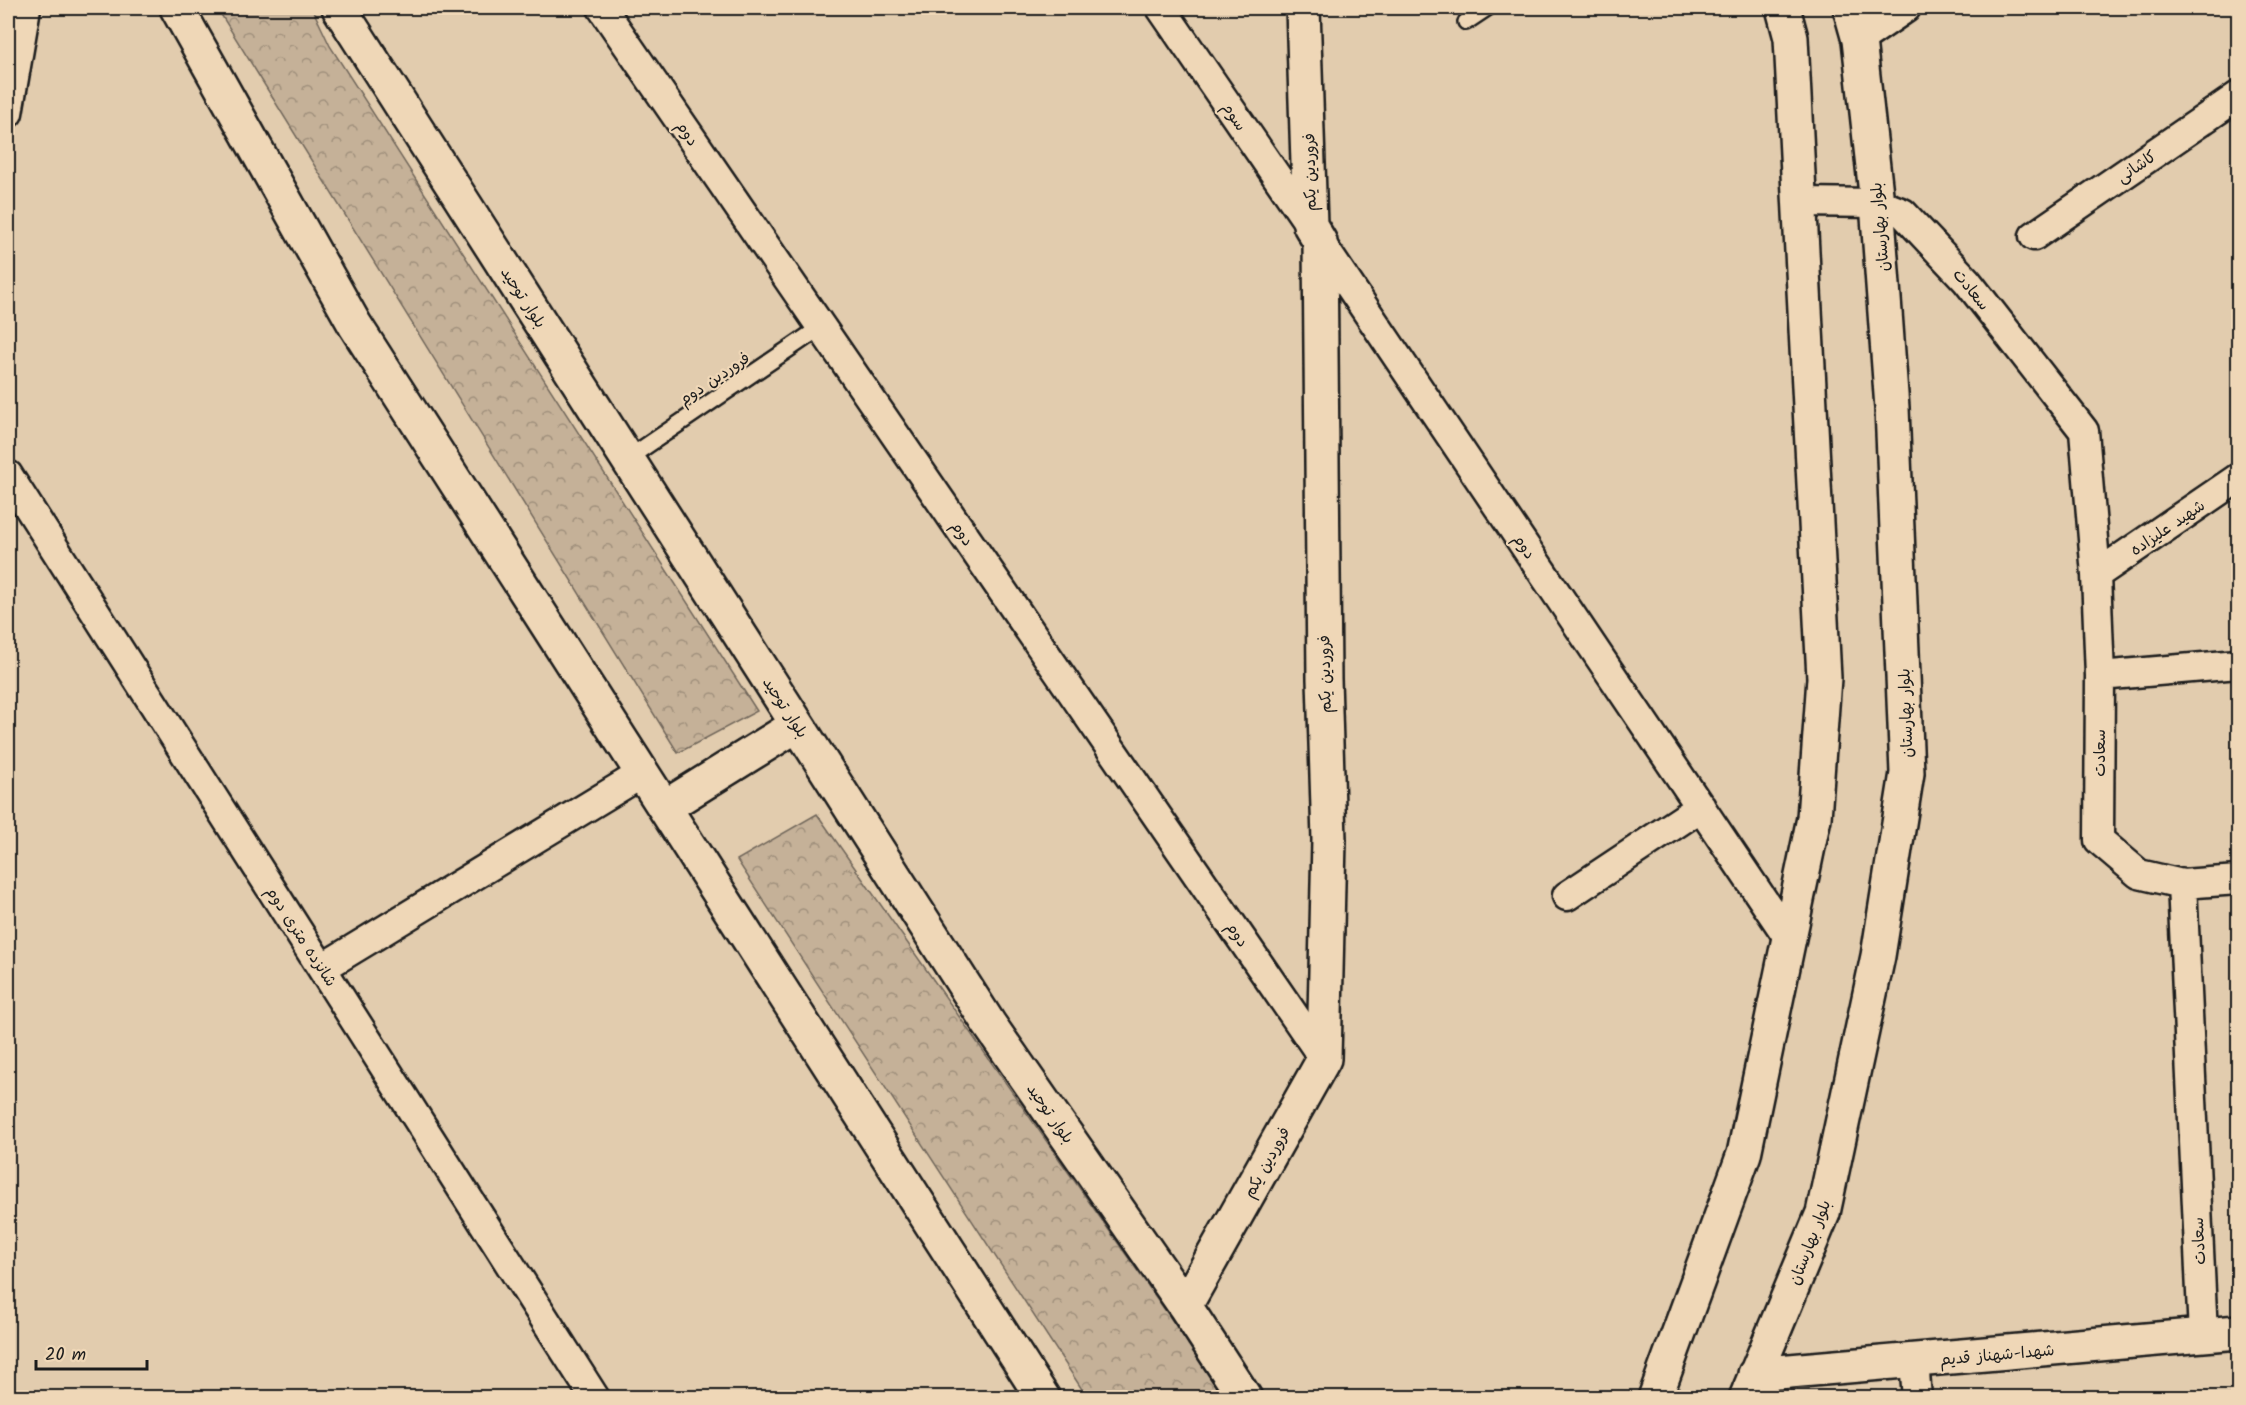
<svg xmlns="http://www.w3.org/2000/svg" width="2246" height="1405" font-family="Kalam,'Playpen Sans Arabic',sans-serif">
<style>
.forest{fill:url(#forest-crowns);stroke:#70665a;stroke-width:1.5}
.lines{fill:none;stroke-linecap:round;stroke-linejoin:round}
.lane-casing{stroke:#1c1c1c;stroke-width:20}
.street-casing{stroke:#1c1c1c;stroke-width:33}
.secondary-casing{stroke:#1c1c1c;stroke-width:38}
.lane{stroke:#efd7b7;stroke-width:15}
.street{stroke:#efd7b7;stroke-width:28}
.secondary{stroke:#efd7b7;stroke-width:33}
.labels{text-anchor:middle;stroke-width:4.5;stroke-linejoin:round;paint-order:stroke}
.street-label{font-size:16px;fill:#1c1c1c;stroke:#efd7b7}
</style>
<defs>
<pattern id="forest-crowns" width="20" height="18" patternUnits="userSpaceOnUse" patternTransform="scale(1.5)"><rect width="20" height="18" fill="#c5b198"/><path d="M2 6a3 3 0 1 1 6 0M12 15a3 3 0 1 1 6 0" fill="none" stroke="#9f8f7b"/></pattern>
</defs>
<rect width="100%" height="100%" fill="#e2ccae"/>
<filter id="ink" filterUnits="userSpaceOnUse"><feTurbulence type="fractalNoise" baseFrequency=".0167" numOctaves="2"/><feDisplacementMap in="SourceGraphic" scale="12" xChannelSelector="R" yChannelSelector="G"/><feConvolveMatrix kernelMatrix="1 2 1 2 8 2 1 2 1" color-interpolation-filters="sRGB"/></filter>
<g filter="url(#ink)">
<path class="forest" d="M217,8H312L330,46L757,711L678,753Z
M817,814L1226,1397H1087L737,860Z"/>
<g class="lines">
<g class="lane-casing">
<path id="lane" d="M1466,22L1487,8
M627,459L821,327"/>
</g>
<g class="street-casing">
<path id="street" d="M602,8L1324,1059
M1161,8L1310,225
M1859,40L1906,8
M8,113L26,8
M1800,202L1877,203L1903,213L1967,281L2084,431L2096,575L2100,676L2099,840L2139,874L2182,884L2238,880
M2034,236L2238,96
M1320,242L1790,940
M8,475L595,1398
M2096,575L2238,478
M2100,676L2238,664
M2182,884L2203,1335
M1567,896L1701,807
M322,968L643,773
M1914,1361L1917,1398"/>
</g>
<g class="secondary-casing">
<path id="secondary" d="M177,8L355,325L1043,1398
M339,8L989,1024L1185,1306L1245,1398
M665,807L797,725
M1185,1306L1324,1059L1329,840L1324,679L1320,242L1310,225L1303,8
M1755,1374L2238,1332
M1655,1398L1744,1154L1814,818L1824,678L1791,38L1783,8
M1746,1398L1823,1213L1878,956L1907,773L1892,408L1877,203L1859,40L1850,8"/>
</g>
<use href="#lane" class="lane"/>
<use href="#street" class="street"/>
<use href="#secondary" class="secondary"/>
</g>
</g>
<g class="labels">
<g class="street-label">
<text transform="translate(1235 116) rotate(56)" y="6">سوم</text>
<text transform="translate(688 133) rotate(56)" y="6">دوم</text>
<text transform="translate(2136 166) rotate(-34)" y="6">کاشانی</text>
<text transform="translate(1309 172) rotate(-91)" y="6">فروردین یکم</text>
<text transform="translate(1879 227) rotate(-95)" y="6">بلوار بهارستان</text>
<text transform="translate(1972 289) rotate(51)" y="6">سعادت</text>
<text transform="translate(524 297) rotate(57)" y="6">بلوار توحید</text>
<text transform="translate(714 378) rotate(-34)" y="6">فروردین دوم</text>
<text transform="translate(2167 527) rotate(-34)" y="6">شهید علیزاده</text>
<text transform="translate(963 533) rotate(56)" y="6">دوم</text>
<text transform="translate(1525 546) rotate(56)" y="6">دوم</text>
<text transform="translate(1324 674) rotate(-91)" y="6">فروردین یکم</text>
<text transform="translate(786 707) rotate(57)" y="6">بلوار توحید</text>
<text transform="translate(1905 713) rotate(-92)" y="6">بلوار بهارستان</text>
<text transform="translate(2099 753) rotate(-90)" y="6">سعادت</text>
<text transform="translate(1238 934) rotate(56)" y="6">دوم</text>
<text transform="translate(302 936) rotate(57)" y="6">شانزده متری دوم</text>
<text transform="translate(1051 1113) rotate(55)" y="6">بلوار توحید</text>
<text transform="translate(1266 1162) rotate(-61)" y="6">فروردین یکم</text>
<text transform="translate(2198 1241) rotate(-93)" y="6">سعادت</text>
<text transform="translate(1809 1242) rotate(-69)" y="6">بلوار بهارستان</text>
<text transform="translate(1997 1354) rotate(-5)" y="6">شهدا-شهناز قدیم</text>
</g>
</g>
<rect width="2246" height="1405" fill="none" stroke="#efd7b7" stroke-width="30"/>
<rect x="15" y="15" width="2216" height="1375" fill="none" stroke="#1c1c1c" stroke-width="2" filter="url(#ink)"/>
<path d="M36 1360v9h111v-9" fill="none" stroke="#1c1c1c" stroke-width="3"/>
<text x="45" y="1360" font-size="18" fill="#1c1c1c" stroke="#efd7b7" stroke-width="4.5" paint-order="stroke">20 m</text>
</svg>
